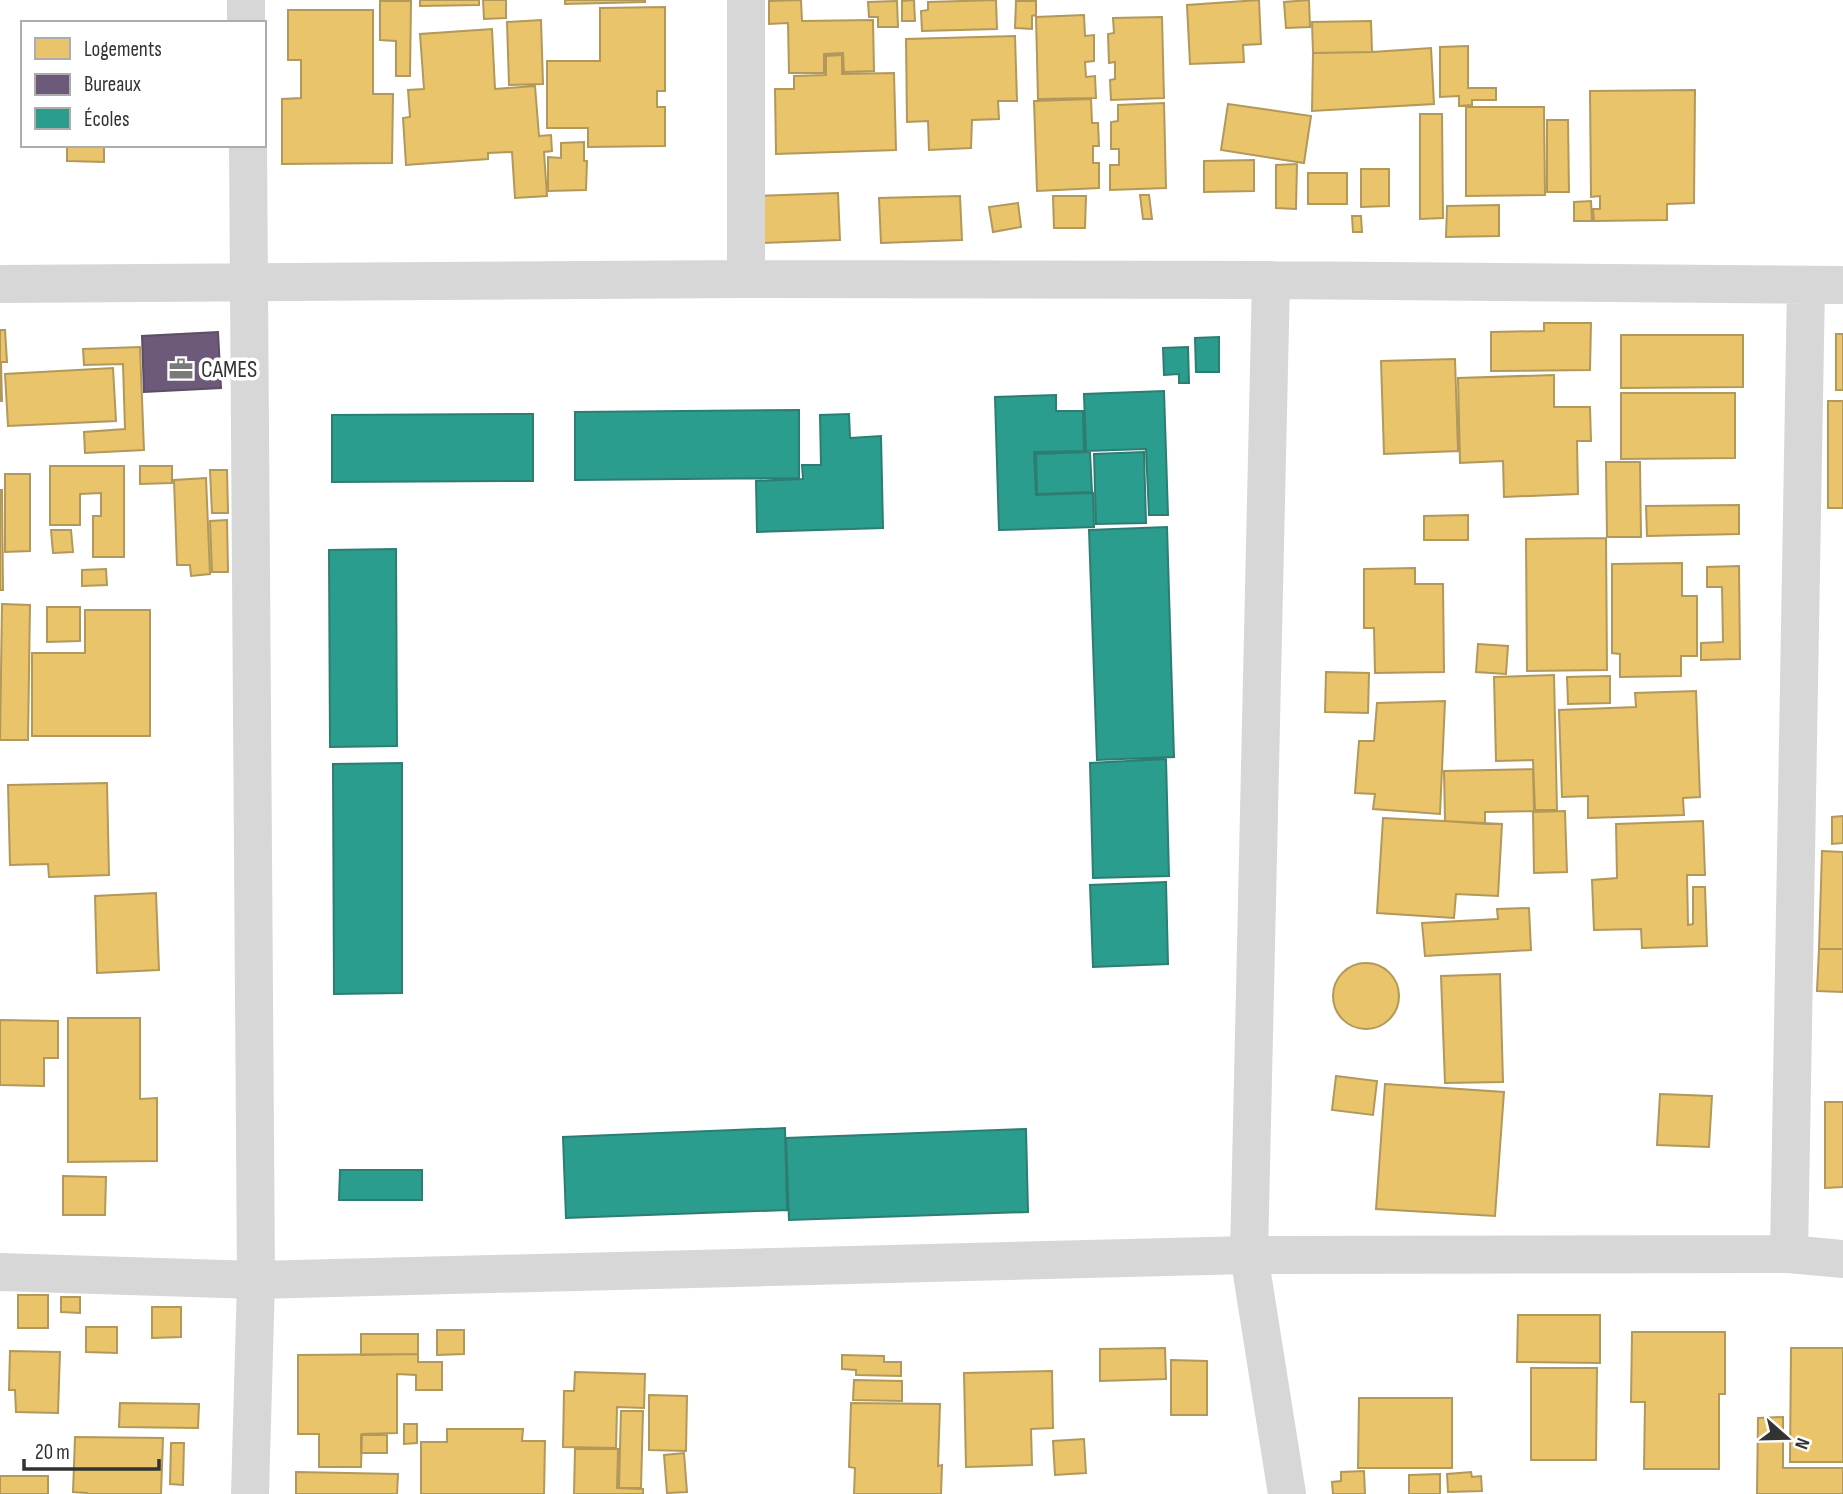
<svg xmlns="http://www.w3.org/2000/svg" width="1843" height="1494" font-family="'Sofia Sans Condensed',sans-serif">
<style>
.homes{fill:#e9c46a;stroke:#b2985a;stroke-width:2}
.offices{fill:#6d597a;stroke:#5c4e65;stroke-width:2}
.schools{fill:#2a9d8f;stroke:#2d7d73;stroke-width:2}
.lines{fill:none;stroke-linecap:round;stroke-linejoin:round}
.minor{stroke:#d7d7d7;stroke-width:38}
.labels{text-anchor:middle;stroke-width:7;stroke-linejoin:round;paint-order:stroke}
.poi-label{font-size:24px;fill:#333;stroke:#fff;text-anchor:start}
</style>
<rect width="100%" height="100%" fill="#fff"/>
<path class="homes" d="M420,0H479V5L420,6Z
M483,0H506V18L484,19Z
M565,0H645V2L565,4Z
M801,0L802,21L873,20L874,71L844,72L843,53L824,54V73H789L788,23L769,24V1Z
M914,0L915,21H902V1Z
M996,0L997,29L922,31L921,11L928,10V2Z
M1259,0L1261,44L1243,45L1244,62L1190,64L1187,5Z
M1309,0L1310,27L1286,28L1284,2Z
M380,1H411L410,76H396V41L380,40Z
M897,1L898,27H878V17H869L868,2Z
M1016,1H1036V15L1032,16V29L1015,28Z
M665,7V91H657V107H665V146L588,147V128H547V61H600V8Z
M288,10H373V94H393L392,163L282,164V99L301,98V60H288Z
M1084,15L1085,36L1094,35V61L1085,62L1086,77L1095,76L1096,98L1038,99L1036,17Z
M1162,17L1164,98L1111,100L1110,80L1115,79V62L1109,63L1108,34L1114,33L1113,18Z
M541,20L543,84L509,85L507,22Z
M1371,21L1372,52L1313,53L1312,22Z
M492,29L495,89L535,86L539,136L551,135L552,151L544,152L547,196L515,198L512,152L488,153V159L406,165L403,118L410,117L408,90L424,89L420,34Z
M1015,36L1017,101H998L999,119L972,120L971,148L929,150L928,121L907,122L906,39Z
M1468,46V88H1496V100H1472V105L1459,106V96L1440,97V47Z
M1431,48L1434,104L1312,111L1313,53L1372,52Z
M842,55V74L894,73L896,150L776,154L775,89H794V76L826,75V56Z
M1695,90L1694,203L1667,204V220L1594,221L1593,209H1600V196L1591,197L1590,91Z
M1091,99L1092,123H1098L1099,146H1093V163H1099V188L1037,191L1034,101Z
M1164,103L1166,188L1110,190V165H1119V149H1111V122L1118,121V105Z
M1228,104L1311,116L1304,163L1221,150Z
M1466,107H1544L1545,195L1466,196Z
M1420,114H1442L1443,218L1420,219Z
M1547,120H1568L1569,192H1547Z
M584,142V161H587L586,190L548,191V157L561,158V143Z
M67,145H104V162L67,161Z
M1254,160V191L1204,192V161Z
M1297,164L1296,209L1276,208V165Z
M1361,169H1389V206L1361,207Z
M1308,173H1347V204H1308Z
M838,193L840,240L760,243L758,196Z
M1140,195H1149L1152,219H1143Z
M960,196L962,240L881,243L879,198Z
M1053,196H1086L1085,228H1054Z
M1591,201L1592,221H1574V202Z
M1018,203L1021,227L993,232L989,207Z
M1499,205V236L1446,237L1447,206Z
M1352,216H1361L1362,232H1353Z
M1544,323H1591L1590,370L1491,371V332L1544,331Z
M0,330H5L7,362H1L2,401H0Z
M1836,334H1843V390H1836Z
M1621,335H1743V387L1621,388Z
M140,347L144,450L85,453L84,432L125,429L123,364L84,365L83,349Z
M1455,359L1458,451L1384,454L1381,361Z
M113,368L116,421L8,426L5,374Z
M1554,375V407H1590L1591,441H1577L1578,494L1504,497L1503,461L1460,463L1458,378Z
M1621,393H1735V458L1621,459Z
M1828,401H1843V508H1828Z
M1606,462H1640L1641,537H1607Z
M50,466H124V557H93V516H101V493L80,494V525H50Z
M140,466H172V483L140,484Z
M210,470H227L228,513H212Z
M5,474H30V551L5,552Z
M206,478L210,574L191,576L190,565H177L174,480Z
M0,490H2L3,590H0Z
M1739,505V534L1647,536L1646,506Z
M1468,515V540H1424V516Z
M227,520L228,572H212L210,521Z
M51,530H71L73,552L53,553Z
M1606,538L1607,670L1527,671L1526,539Z
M1682,563V596H1697V656H1681V676L1620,677V654L1612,653V564Z
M1739,566L1740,659L1701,660V643L1723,642L1722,587H1707V567Z
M1415,568V584H1443L1444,672L1375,673L1374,628H1364V569Z
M106,569L107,585L82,586V570Z
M2,604L30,605L28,740H0Z
M47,607H80V641L47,642Z
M85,610H150V736H32V653H85Z
M1478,644L1508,646L1506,674L1476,672Z
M1326,672L1369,673L1368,713L1325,712Z
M1554,675L1557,810H1535L1533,760L1496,761L1494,677Z
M1610,676V703L1568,704L1567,677Z
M1696,691L1700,797L1683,798L1684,815L1588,818V796L1562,797L1559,710L1636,707L1635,693Z
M1445,701L1440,814L1373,809L1375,794L1355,793L1359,741H1374L1377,703Z
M1533,769L1534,811L1485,812V824L1445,821L1444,771Z
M107,783L109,875L49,877L48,864L10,865L8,785Z
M1565,811L1567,872L1534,873L1533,812Z
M1843,816V843L1832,844V817Z
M1383,818L1502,824L1498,896L1456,894L1454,918L1377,913Z
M1703,821L1705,875H1687L1688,925L1693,924V887H1705L1707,946L1642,948L1641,929L1594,930L1592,880L1617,878L1616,824Z
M1822,851L1843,852V949H1819Z
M156,893L159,970L97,973L95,896Z
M1529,908L1531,950L1425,956L1422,923L1498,919L1497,909Z
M1819,949H1843V992L1817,991Z
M1333 996a33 33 0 1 1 66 0a33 33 0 1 1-66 0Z
M1500,974L1503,1082L1445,1083L1441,976Z
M68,1018H140V1099L157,1098V1161L68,1162Z
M0,1020L58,1021V1058H44V1086L0,1085Z
M1336,1076L1377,1081L1373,1115L1332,1110Z
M1385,1084L1504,1092L1495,1216L1376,1209Z
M1660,1094L1712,1096L1709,1147L1657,1145Z
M1825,1102H1843V1187L1825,1188Z
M63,1176L106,1177L105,1215H63Z
M18,1295H48V1328H18Z
M61,1297H80V1313L61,1312Z
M152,1307H181V1337L152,1338Z
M1518,1315H1600V1363L1517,1362Z
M86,1327H117V1353L86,1352Z
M437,1330H464V1354L437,1355Z
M1632,1332H1725V1394H1719V1469H1644L1645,1402H1631Z
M361,1334H418V1354L361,1355Z
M1165,1348L1166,1379L1100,1381V1349Z
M1791,1348H1843V1462H1790Z
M10,1351L60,1352L58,1413L16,1412L15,1390H9Z
M418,1354V1362H442V1390H416V1375L397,1374V1433L362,1434L361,1467H319V1434H298V1355Z
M842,1355L884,1356V1362H901V1376L856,1375V1370L842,1369Z
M1171,1360L1207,1361V1415H1171Z
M1531,1368H1597L1596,1460H1531Z
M1052,1371L1053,1428L1031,1429L1032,1465L966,1467L964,1373Z
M575,1372L645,1374L644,1408L617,1407L616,1448L563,1447L564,1391H574Z
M854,1380L902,1381V1401L853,1400Z
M649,1395L687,1396L686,1451L649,1450Z
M1359,1398H1452V1468H1358Z
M120,1403L199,1404L198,1428L119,1427Z
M851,1403L940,1404L938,1466L942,1465L941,1494H854L855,1468L849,1467Z
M621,1411H643L641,1488H619Z
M1783,1417V1468H1843V1494H1757L1758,1418Z
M404,1424H417V1443L404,1444Z
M447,1429H523L522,1441H545L544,1494H421V1442H447Z
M361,1435H387V1453H361Z
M75,1437L163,1438L161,1494H87V1493L73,1492Z
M1084,1439L1086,1473L1055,1475L1053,1441Z
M171,1443H184L183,1485L170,1484Z
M575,1449H618L617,1488L643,1489V1494H574Z
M684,1453L687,1492L667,1493L664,1455Z
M1364,1471L1365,1494H1333L1332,1482L1341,1481V1472Z
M296,1472L398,1474L397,1494H296Z
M1471,1472L1472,1477L1481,1476L1482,1491L1448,1492L1447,1474Z
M1440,1474V1494H1409V1475Z
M0,1476H48V1494H0Z"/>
<path class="offices" d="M218,332L221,388L144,392L142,336Z"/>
<path class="schools" d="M1219,337V372H1196L1195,338Z
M1188,347L1189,383H1179V374L1164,375L1163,348Z
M1164,391L1168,515H1149L1146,449L1086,451L1084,394Z
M1056,395V411H1083L1084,451L1034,452L1036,495L1093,493L1094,527L999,530L995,397Z
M799,410V478L575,480V412Z
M533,414V481L332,482V415Z
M849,414L850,438L881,436L883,528L757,532L756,481L803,479L802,465H821L820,415Z
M1090,452L1092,492L1037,494L1036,454Z
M1144,452L1146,523L1096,524L1094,454Z
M1167,527L1174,757L1097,760L1089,530Z
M396,549L397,746L330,747L329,550Z
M1166,759L1169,876L1093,878L1090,763Z
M402,763V993L334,994L333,764Z
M1166,882L1168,964L1093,967L1090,885Z
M785,1128L787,1210L566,1218L563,1137Z
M1026,1129L1028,1212L789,1220L786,1138Z
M340,1170H422V1200H339Z"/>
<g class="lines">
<path class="minor" d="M246,0V23
M248,145L256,1280L250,1494
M746,279V0
M1271,280L1249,1255L1287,1494
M0,284L746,279L1271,280L1843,285
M1789,1254L1806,285
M0,1272L256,1280L1249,1255L1789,1254L1843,1259"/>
</g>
<defs>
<g id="office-bare" transform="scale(1.89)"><path d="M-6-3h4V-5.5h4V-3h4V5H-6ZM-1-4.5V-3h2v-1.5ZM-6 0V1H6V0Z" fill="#7a7a7a" stroke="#fff" stroke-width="2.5" paint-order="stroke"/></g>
</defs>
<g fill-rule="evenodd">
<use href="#office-bare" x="181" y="369"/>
</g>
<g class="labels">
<g class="poi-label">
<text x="201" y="377">CAMES</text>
</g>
</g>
<rect x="21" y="21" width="245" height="126" fill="#ffffff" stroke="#adadad" stroke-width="2"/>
<rect x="35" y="38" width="35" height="21" fill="#e9c46a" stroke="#adadad" stroke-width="2"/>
<text x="84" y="56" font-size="21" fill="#333333">Logements</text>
<rect x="35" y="74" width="35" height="21" fill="#6d597a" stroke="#adadad" stroke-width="2"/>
<text x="84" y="91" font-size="21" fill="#333333">Bureaux</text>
<rect x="35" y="108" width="35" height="21" fill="#2a9d8f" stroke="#adadad" stroke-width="2"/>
<text x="84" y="126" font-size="21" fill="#333333">Écoles</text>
<g transform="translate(1787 1438) rotate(110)" stroke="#ffffff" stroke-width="5" paint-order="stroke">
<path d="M0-5L12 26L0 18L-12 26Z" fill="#333333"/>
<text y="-10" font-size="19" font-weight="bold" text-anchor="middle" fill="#333333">N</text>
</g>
<path d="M24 1459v10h135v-10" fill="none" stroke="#333333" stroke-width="3.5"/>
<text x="35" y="1459" font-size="21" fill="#333333" stroke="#ffffff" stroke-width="5" paint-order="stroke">20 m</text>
</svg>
